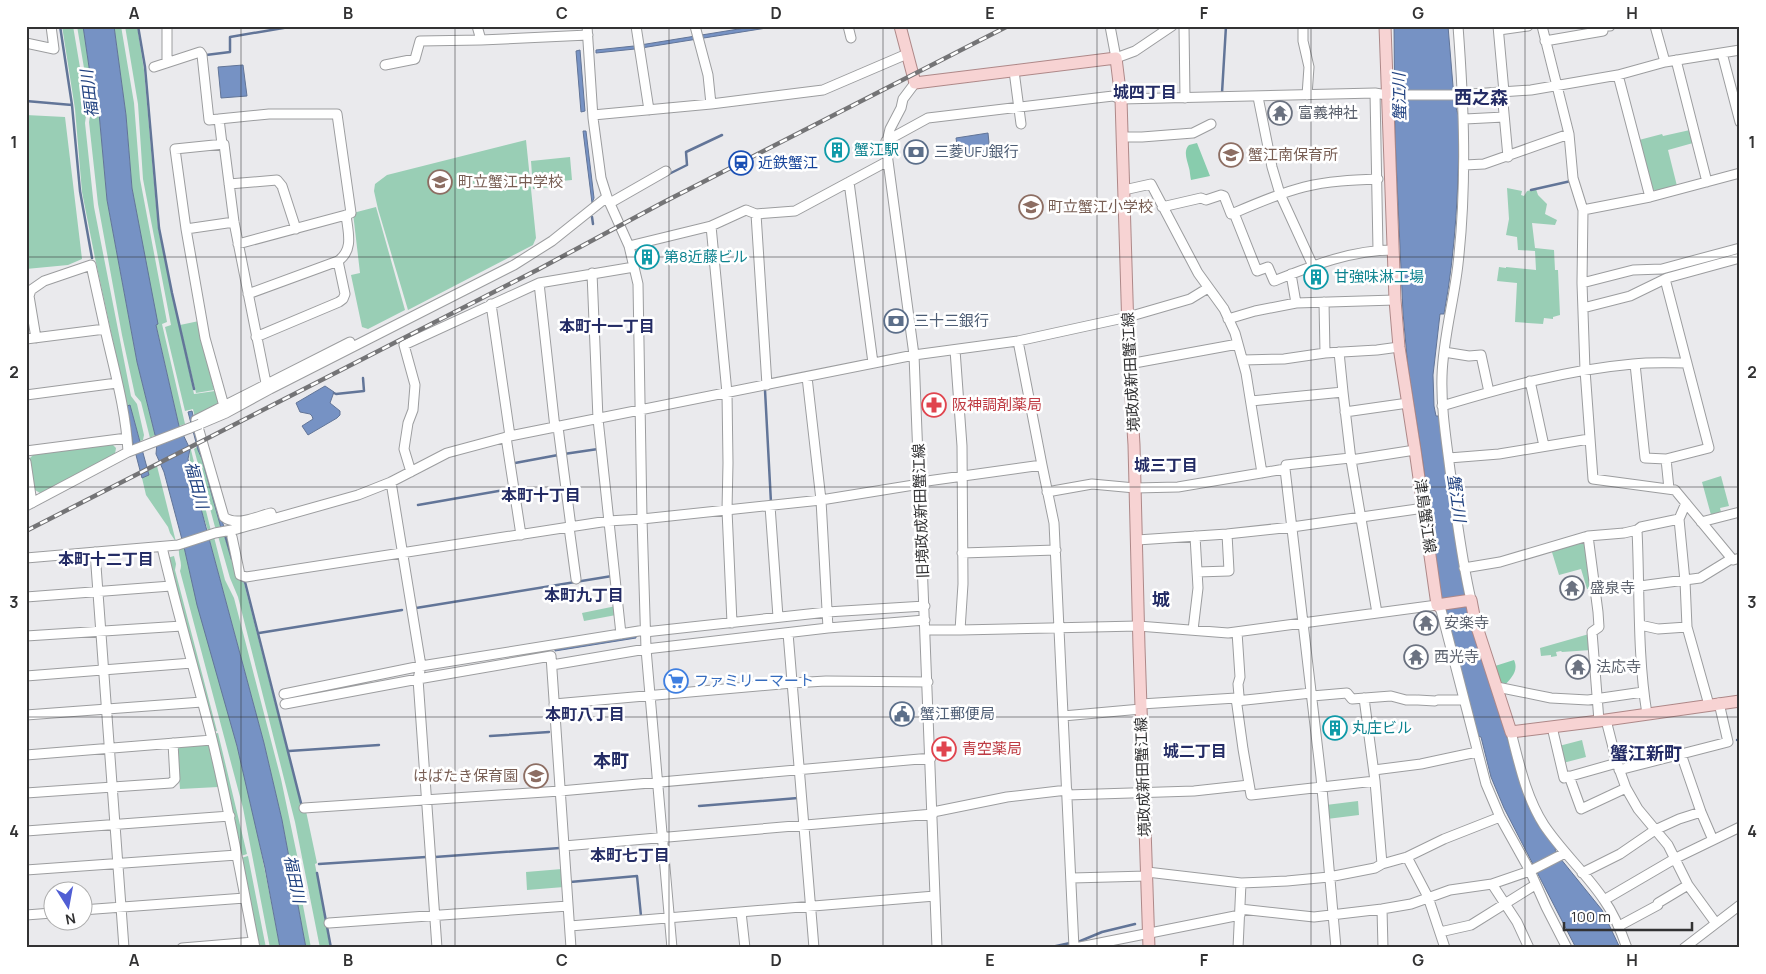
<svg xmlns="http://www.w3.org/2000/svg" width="1766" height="974" font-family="Manrope,'Noto Sans JP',sans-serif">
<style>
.green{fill:#99ceb5}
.forest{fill:#88ccad}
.water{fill:#7692c4;stroke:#627598}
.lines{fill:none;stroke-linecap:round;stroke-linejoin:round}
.stream{stroke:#627598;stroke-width:2.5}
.minor-casing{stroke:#9c9d9f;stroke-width:11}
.major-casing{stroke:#ae8888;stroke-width:13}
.minor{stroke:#fff;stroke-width:9}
.major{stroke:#f7d3d3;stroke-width:11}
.rail-casing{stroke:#747476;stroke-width:4.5}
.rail{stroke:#fff;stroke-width:2.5;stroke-dasharray:8;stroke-linecap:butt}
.minor-bridge-casing{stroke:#9c9d9f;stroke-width:11;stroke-linecap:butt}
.minor-bridge{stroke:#fff;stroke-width:9}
.grid{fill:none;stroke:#323233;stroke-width:1;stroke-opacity:0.55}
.labels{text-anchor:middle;stroke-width:5;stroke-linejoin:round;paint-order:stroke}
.worship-label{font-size:15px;fill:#5b616d;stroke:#fff;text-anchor:start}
.culture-label{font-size:15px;fill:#0d838f;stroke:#fff;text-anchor:start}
.service-label{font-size:15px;fill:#4e5e75;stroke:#fff;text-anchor:start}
.education-label{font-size:15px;fill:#785e54;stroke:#fff;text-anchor:start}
.transit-label{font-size:15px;fill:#164399;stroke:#fff;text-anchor:start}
.street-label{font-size:15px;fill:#323233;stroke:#fff}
.health-label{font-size:15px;fill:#be3a42;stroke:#fff;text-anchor:start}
.shop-label{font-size:15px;fill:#366cbe;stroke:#fff;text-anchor:start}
.neighbourhood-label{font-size:16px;font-weight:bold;fill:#242c65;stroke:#fff}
.water-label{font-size:16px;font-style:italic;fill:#224381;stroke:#fff}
.quarter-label{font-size:18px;font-weight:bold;fill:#242c65;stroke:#fff}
.neatline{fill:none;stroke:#323233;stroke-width:2}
.grid-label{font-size:16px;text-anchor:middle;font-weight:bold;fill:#323233}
</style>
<rect width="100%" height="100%" fill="#eaeaed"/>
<path class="green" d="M62,26H73L87,109L85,123L94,207L131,396L137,404L144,435L143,440L140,441L130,406H127L95,258L82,192L75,109Z
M77,26H83L95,108L99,113L107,200L137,362L155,435L150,438L141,402L135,395L122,335L98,204L89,122L91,110Z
M114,26H121L134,103L140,179L167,322L162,324L185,424L179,426L156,324L157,323L132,188L126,115Z
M125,26H137L144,70L158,228L194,394L215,391L219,407L195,418L193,409L185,411L165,327L171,325L143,179L138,104Z
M26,115L65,117L82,259L68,265L26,269Z
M1690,130L1693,143L1668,150L1677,186L1657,191L1652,189L1639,140L1662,134L1663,136Z
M526,140L536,238L533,245L408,310L378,209L374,191L375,184L387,175Z
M570,157L572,180L562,181V186L533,189L531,161Z
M1507,188L1522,191L1521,195L1524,196L1527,191L1536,189L1538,195L1547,204L1545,214L1557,220L1555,225L1532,223L1535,248L1554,250L1555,270H1558L1560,315L1553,317V319L1544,318L1543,324L1515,322L1517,283L1497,281L1499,267L1506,268V267L1536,270L1535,251L1518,250L1517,237L1506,235L1509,219Z
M376,207L405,310L368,329L362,327L351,275L360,273L353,213Z
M199,321L214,390L196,393L180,325Z
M112,444L116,448L115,454L40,493L35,490L30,458L33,455Z
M197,447L202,459L221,528L217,529L215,527L194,449Z
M190,449L191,450L211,531H208C201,507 187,474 190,449Z
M157,466L176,542L170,533L168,527L146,495L142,478L149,475L148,471Z
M1721,476L1729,506L1720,508L1721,512L1711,515L1702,482Z
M224,535L237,578L244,583L302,809L306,811L317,863L315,864L330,948H320L295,822L238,597L230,578L218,536Z
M214,537L225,580L234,598L281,779L305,893L302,900L311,948H306L282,820L264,743L209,538Z
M1585,539L1592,588L1587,589L1581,569L1559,575L1551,549Z
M184,547C199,614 220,680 237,746C254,813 267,880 280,948H270L243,808L180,571C183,563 178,557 179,549Z
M174,556L176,564L175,570L217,731L213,732L167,558Z
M616,606V615L584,621L582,613Z
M1589,634L1591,650L1562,652L1561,651L1556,652L1557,656L1551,657V655L1541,656L1540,648Z
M218,733L247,854L241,856L213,734Z
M1582,740L1586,757L1563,763L1559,746Z
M207,744L210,747L218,787L180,789L177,750L179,747Z
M1358,801L1359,815L1327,819L1326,805Z
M248,856L266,948H259L241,858Z
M562,869L564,887L527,890L526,872Z"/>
<path class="forest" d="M1197,143L1210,176L1191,180C1190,176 1190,171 1189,168C1187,160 1183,151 1189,145Z
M1514,660C1519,671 1511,678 1504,686H1501L1495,666Z"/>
<path class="water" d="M83,26H114L126,115L132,188L158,324L156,325L179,426L190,449L188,459L196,490L264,743L282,820L306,948H280L265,868L237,746L197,605L184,547L164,472L156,454L157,443L137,362L107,200L99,113L95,108Z
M757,26H779L635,49L596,53V50L634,46Z
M1394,26H1448L1453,86C1456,96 1454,107 1459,116C1459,183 1456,249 1444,314H1440L1433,375L1434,406L1436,416H1439L1465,596L1522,787L1538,825L1556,848L1555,850L1560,858L1602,910L1620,948H1576L1504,808L1491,777L1481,737L1478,736L1441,597L1423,463L1408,368L1403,313L1395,137Z
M580,50L585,111L581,112L576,51Z
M243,65L247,96L221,98L218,67Z
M583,131H586L594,198L592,203Z
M988,133L990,153L959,158L956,138Z
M325,386L334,392L330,403L340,411V415L337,418L308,435L302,426L313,419L312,416L310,414L300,412L296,403Z
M130,405L149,475L142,478L136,455V452L133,444L127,406Z
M192,411L200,445L224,527L221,528L202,459L198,450L188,412Z
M636,634V638L555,651V647Z"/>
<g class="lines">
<path class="stream" d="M60,26L72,105L80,191L92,258
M138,26L145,67L159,228L172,293L194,389
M205,53L206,55L230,52V37L295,26
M1222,93L1226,26
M26,101L72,105
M667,175L687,165L686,152L722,135
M1531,190L1571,181
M592,217L593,224
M765,390L771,503
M334,393L336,394L364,391L363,378
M564,454L598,449
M515,463L558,455V457
M418,505L510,489
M225,535L232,559
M238,578L245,582L301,803
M416,608L612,576
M259,633L402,610
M490,736L549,732
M1737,740H1740
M289,751L379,745
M699,806L798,798
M435,857L560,848
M319,864L426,857
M317,873L331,948
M570,882L637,876L641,916
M1078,942L1102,932L1135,924
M1047,948L1070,943"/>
<g class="minor-casing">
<path id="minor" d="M167,26V62
M477,26L481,40
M587,26L593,118L601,178L607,197L629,246L638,284L642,519L646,649L672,948
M636,26L649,110
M695,26L708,75L711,104
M848,26L851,38
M1110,26L1116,58L1135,51L1172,26
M1184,26L1185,98
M1303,26V41L1309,67L1307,95
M1458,26C1464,106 1467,184 1458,264C1454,301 1443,338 1442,376C1441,408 1446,438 1450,470C1456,513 1461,557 1471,600
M1498,26L1504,92
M1542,26L1569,134L1573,178L1583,210L1582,283L1585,370L1593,479L1675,490L1733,560L1740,558
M1609,26H1610
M1655,26L1665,62
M1499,30L1528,26
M1545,41L1603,31
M26,43L54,49L51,26
M1722,53L1740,122
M1676,60L1707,182
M385,65L415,59L420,41L481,40L588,35
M154,67L200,52L202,55L209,120L219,119
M1014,71L1021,124
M1618,75L1650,197
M915,83L903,99L901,108L890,129L886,146L914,355L937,948
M1502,92L1508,157
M1375,93L1378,250
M1258,97L1272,167L1280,194L1313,266
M593,115L711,104L823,90L907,54
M1465,119L1504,117
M1122,137H1142L1193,133L1211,124
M886,141L928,118L1113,96L1121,99L1375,93L1387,95H1457L1531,90L1618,75L1665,62L1740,50
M222,144L219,119L269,114H337L351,213L346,215
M1465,165L1484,164L1569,134
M849,182L873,363
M229,184L277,180L282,186L296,229
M1124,190L1151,184L1198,273L1224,309L1235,333L1246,373L1262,473
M610,203L666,171
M1162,207L1201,198L1206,200L1221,195L1224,196L1231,214L1234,213L1257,271L1268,267L1274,281C1312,266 1351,250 1393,250
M1583,210L1650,197L1740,173
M1234,213C1257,203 1280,193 1304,187C1328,181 1353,180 1378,179
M756,214L767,385
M186,229L234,222
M238,244L346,215C348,232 354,250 338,261L345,294L343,299L339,302L256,337
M629,246L711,226
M592,273L598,419L621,634
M1291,274L1296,303
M539,283L555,428
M1582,283L1633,270L1662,269L1740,248
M248,294L338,261
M1324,302L1325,353
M491,304L510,436
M1583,308L1630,296L1667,278L1740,258
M1228,319L1255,311L1296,303L1395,300
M36,338L29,296L31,290L44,281L91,265L105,329
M26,339L105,329C114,369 126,410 128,452
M1018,341L1042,465L1054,523L1074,948
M1339,352L1343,392
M1444,352L1469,356L1481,355L1489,392
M1243,360L1284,359L1325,353L1377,350L1399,347
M1129,364L1238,344
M1635,364L1645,458L1666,459L1709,448L1665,279
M807,377L821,500L828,628
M1530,381L1544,446
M26,395L117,383
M1251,401L1343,392L1351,460L1377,613
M224,406L205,338L186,229L175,149L224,144L234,222L266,383
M1442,406C1505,387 1567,370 1633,364C1651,362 1669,363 1687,363
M1345,412L1408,403
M200,424L226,413L270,389L514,265L552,241L607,197
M558,427L571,527
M506,437L521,535
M26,451L127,438
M1449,458L1499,454L1589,439
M1666,459L1669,489
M1351,460L1415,450
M26,462L32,503
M1285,469L1286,465L1350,458
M411,472L404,449L408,423L413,410L415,385L404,345L539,283L634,267
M391,482L421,666L418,679L437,948
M920,482L1042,465
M1047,492L1092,484L1135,488L1178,487L1285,469L1321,777L1336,948
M1686,503L1679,519L1685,581L1687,627L1709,705
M26,506L128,452L190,428
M770,506L778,617
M273,519L271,513C258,516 236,527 224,517L196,420L350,342
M1701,522L1740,512
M569,527L576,579
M1637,530C1640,591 1637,653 1647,714
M1588,536L1598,612L1599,627L1592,632L1599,721
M232,537L240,575L246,577L608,521L642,519L821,500L920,484
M1137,540L1227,534L1292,527L1424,508
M162,547C177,612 196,675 212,739C229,808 241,878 255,948
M95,552L124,948
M962,553L1056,550
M26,558L178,545L215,533L237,529L358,495L391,482L447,453L510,436L914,355L1018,341L1128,317L1190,299L1208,288
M1464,568L1500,562L1588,536L1624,533L1637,530L1641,527L1679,519
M1197,572L1229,571L1227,534
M1640,586L1700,578L1731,559
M26,597L171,586
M732,623L727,510L728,463L727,393L711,226L746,210L756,214L795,211L888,161
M1640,625L1658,629L1687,627
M926,630H960L963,584L962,446L955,350
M960,630L1138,626L1228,633L1437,605L1441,610L1486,784L1500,817L1530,871L1546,907L1567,948
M1193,630L1198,588L1195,536
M645,632L827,612L925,606
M1237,632L1240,677L1238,684L1239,696L1236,698L1243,749L1251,795L1375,781
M788,633L814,948
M26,636L182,626
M552,665L646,649L828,628L925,620
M26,676L192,663
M1497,687L1551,698L1588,700L1643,692
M284,694L421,666L645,630
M1312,696L1347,693L1352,699L1391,696L1406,700H1416
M1364,698L1375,781L1382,864
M1418,700L1435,701
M1438,700H1464
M1236,701L1311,693
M285,704L418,679L551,656L571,948
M554,704L792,683L826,681L928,682
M1141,704L1236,698
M26,715L202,702
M1063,716L1141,709
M1606,720L1617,763L1626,788L1638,809L1668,845L1688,885L1715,922
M1552,727L1564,778L1617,763
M1511,732C1519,763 1526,797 1544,825C1562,852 1586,873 1604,900C1614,914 1621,931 1627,948
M1681,754L1701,812L1713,840
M26,755L212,740
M1374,770L1421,764L1477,752
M1619,770L1728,742L1719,703
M1569,776L1581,809L1626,788
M26,793L171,783L175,779L173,743
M1067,795L1194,791L1249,785
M304,808L560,791L931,758
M933,812L1007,797L1067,790
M26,831L230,816
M564,846L933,814
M1407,857L1428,897L1445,948
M26,870L237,855
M1147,872L1241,883L1287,881L1329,877L1375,868L1382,864L1407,857L1444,839L1500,817
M1582,873L1620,854L1655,830L1679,819L1701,812
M1072,878L1147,876
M1492,884L1517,922L1529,948
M1604,900L1676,858L1740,827
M1240,909L1314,917L1382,909L1411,904L1450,890L1492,884L1530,871L1565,853
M1382,909L1383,948
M82,910L245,898
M741,912L745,948
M26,915L52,913
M329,923L568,906
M570,926L935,896
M1619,926L1658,905V903L1688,885
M1440,932L1471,925L1535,885
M182,948L254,942
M1075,948L1240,915
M1238,948L1241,883
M1684,948L1740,905"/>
</g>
<g class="major-casing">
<path id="major" d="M900,26L915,83L1116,58L1121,99L1129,364L1134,445L1139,647L1149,948
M1385,26L1395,300L1399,347L1415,450L1437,605L1471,600L1475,621L1511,732L1599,721L1740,701"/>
</g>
<use href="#minor" class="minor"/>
<use href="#major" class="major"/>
<g class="rail-casing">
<path id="rail" d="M26,531L539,269L662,203L1008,26"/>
</g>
<use href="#rail" class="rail"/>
<g class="minor-bridge-casing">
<path id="minor-bridge" d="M190,428L200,424"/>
</g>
<use href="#minor-bridge" class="minor-bridge"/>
</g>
<path class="grid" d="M241,26V948M455,26V948M669,26V948M883,26V948M1097,26V948M1311,26V948M1525,26V948M26,257H1740M26,487H1740M26,717H1740"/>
<defs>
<g id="temple-ring" transform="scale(1.25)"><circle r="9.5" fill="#fff" stroke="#6b7280" stroke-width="1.5"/><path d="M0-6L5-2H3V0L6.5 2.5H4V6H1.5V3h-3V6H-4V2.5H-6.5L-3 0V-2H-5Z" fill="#6b7280"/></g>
<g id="building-ring" transform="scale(1.25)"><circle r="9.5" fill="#fff" stroke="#0f9aa8" stroke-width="1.5"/><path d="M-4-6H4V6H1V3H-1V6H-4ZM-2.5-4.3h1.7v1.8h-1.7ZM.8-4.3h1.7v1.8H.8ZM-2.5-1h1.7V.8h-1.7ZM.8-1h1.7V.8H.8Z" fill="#0f9aa8"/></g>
<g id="bank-ring" transform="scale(1.25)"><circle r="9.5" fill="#fff" stroke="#5c6f8a" stroke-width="1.5"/><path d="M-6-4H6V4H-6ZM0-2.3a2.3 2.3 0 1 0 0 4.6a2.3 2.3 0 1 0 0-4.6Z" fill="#5c6f8a"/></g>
<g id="school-ring" transform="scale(1.25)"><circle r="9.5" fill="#fff" stroke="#8d6e63" stroke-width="1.5"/><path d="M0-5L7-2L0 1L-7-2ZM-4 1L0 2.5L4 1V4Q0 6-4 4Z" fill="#8d6e63"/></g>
<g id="station-ring" transform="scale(1.25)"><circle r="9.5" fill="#fff" stroke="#1a4fb4" stroke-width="1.5"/><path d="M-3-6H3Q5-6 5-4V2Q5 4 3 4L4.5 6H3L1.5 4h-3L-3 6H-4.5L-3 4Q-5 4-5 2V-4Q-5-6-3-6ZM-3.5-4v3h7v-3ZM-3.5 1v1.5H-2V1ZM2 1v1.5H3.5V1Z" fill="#1a4fb4"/></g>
<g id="pharmacy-ring" transform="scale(1.25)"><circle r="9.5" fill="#fff" stroke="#e0444e" stroke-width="1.5"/><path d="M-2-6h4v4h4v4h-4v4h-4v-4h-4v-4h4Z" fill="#e0444e"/></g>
<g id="supermarket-ring" transform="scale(1.25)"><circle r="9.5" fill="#fff" stroke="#3f7fe0" stroke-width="1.5"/><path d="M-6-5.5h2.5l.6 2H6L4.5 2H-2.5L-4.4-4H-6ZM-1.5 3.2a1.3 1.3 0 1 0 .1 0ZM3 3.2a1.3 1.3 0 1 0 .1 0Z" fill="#3f7fe0"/></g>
<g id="civic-ring" transform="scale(1.25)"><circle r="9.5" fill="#fff" stroke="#5c6f8a" stroke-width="1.5"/><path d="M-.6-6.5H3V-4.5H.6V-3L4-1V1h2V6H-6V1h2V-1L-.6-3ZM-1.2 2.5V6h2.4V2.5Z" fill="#5c6f8a"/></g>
</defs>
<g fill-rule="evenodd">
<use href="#temple-ring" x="1280" y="113"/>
<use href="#building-ring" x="837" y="150"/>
<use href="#bank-ring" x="916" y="152"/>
<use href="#school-ring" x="1231" y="155"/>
<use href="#station-ring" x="741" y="163"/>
<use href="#school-ring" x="440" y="182"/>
<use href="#school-ring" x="1031" y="207"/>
<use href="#building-ring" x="647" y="257"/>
<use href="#building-ring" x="1316" y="277"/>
<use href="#bank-ring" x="896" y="321"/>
<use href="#pharmacy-ring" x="934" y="405"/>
<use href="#temple-ring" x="1572" y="588"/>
<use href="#temple-ring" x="1426" y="623"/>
<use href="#temple-ring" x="1416" y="657"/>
<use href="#temple-ring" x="1578" y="667"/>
<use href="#supermarket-ring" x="676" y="681"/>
<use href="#civic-ring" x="902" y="714"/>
<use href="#building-ring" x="1335" y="728"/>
<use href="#pharmacy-ring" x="944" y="749"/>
<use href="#school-ring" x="536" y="776"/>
</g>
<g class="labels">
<g class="worship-label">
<text x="1298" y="118">富義神社</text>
<text x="1590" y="593">盛泉寺</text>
<text x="1444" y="628">安楽寺</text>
<text x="1434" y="662">西光寺</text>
<text x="1596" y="672">法応寺</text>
</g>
<g class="culture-label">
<text x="854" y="155">蟹江駅</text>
<text x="664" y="262">第8近藤ビル</text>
<text x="1334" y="282">甘強味淋工場</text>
<text x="1352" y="733">丸庄ビル</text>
</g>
<g class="service-label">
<text x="934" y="157">三菱UFJ銀行</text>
<text x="914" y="326">三十三銀行</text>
<text x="920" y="719">蟹江郵便局</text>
</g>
<g class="education-label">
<text x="1248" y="160">蟹江南保育所</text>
<text x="458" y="187">町立蟹江中学校</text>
<text x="1048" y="212">町立蟹江小学校</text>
<text x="518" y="781" text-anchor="end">はばたき保育園</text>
</g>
<g class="transit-label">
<text x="758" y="168">近鉄蟹江</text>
</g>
<g class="street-label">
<text transform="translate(1131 372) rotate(-93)" y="5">境政成新田蟹江線</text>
<text transform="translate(921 511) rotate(-92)" y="5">旧境政成新田蟹江線</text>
<text transform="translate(1425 516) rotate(82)" y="5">津島蟹江線</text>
<text transform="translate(1143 777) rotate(-92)" y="5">境政成新田蟹江線</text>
</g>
<g class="health-label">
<text x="952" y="410">阪神調剤薬局</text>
<text x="962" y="754">青空薬局</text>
</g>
<g class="shop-label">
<text x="694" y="686">ファミリーマート</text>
</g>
<g class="neighbourhood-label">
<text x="1145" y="98">城四丁目</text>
<text x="607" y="332">本町十一丁目</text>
<text x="1166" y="471">城三丁目</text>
<text x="541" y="501">本町十丁目</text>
<text x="106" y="565">本町十二丁目</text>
<text x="584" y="601">本町九丁目</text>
<text x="585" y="720">本町八丁目</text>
<text x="1195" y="757">城二丁目</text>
<text x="630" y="861">本町七丁目</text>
</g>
<g class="water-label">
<text transform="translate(89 94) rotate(-97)" y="6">福田川</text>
<text transform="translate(1399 97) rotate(-91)" y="6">蟹江川</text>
<text transform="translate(197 485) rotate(75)" y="6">福田川</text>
<text transform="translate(1457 498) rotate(82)" y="6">蟹江川</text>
<text transform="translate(295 879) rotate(78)" y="6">福田川</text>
</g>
<g class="quarter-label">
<text x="1481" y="104">西之森</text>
<text x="1161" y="606">城</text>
<text x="1646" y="760">蟹江新町</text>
<text x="611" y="767">本町</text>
</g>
</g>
<rect width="1766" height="974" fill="none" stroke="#ffffff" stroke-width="55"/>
<g transform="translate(68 906) rotate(169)"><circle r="24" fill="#ffffff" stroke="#adadad"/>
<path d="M0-4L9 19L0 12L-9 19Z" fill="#505ed4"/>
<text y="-8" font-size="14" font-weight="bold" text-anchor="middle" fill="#323233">N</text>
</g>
<path d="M1564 922v8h128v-8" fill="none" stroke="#323233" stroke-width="2.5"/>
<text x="1571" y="922" font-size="15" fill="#323233" stroke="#ffffff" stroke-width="4" paint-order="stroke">100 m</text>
<rect x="28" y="28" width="1710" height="918" class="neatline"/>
<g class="grid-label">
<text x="134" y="19">A</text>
<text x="348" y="19">B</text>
<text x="562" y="19">C</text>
<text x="776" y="19">D</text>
<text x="990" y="19">E</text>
<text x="1204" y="19">F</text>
<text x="1418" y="19">G</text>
<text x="1632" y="19">H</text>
<text x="14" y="148">1</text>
<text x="1752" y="148">1</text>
<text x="14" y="378">2</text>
<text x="1752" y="378">2</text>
<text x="14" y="608">3</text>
<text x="1752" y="608">3</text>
<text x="14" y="837">4</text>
<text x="1752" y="837">4</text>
<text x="134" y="966">A</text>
<text x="348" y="966">B</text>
<text x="562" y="966">C</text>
<text x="776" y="966">D</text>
<text x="990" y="966">E</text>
<text x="1204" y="966">F</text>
<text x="1418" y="966">G</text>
<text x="1632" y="966">H</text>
</g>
</svg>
